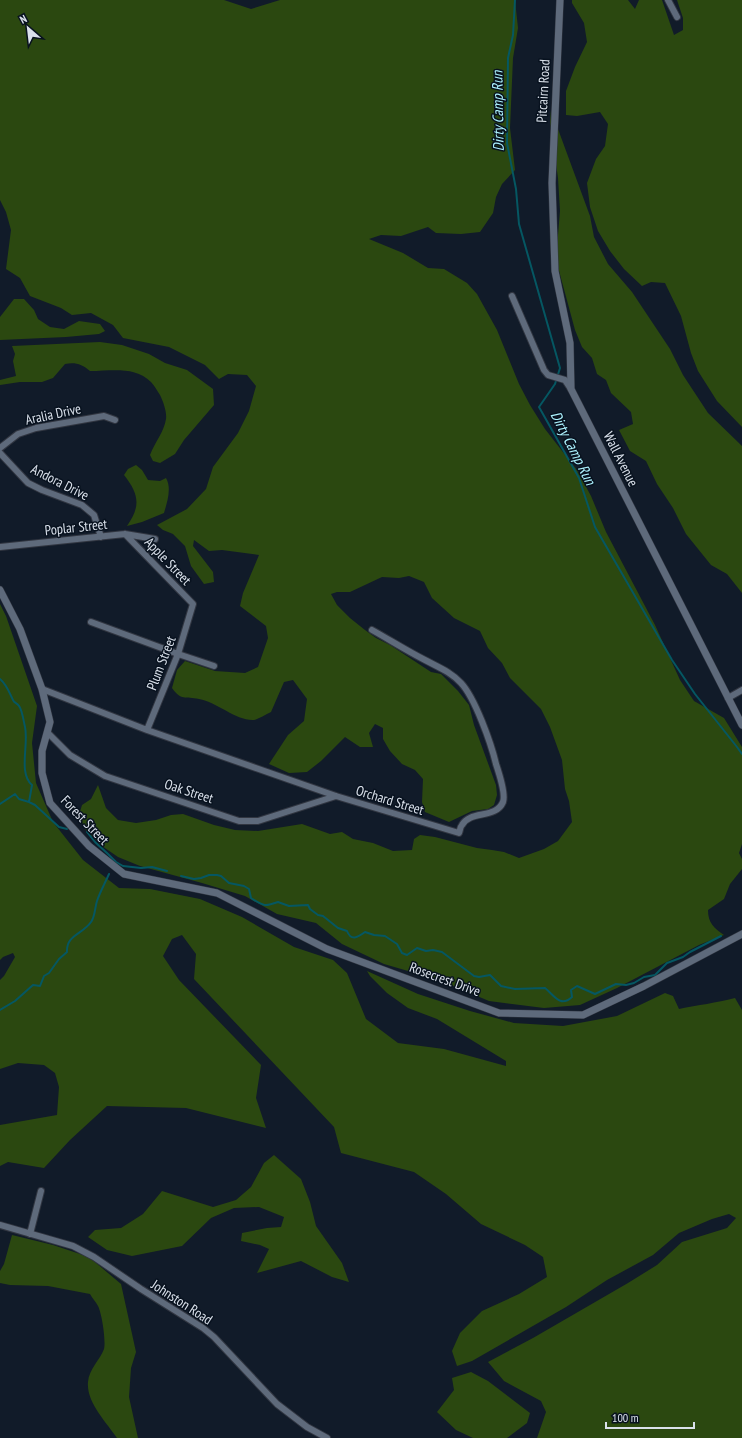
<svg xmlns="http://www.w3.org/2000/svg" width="742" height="1438" font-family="'PT Sans Narrow',sans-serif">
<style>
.forest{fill:#2b4810}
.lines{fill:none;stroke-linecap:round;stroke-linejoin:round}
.stream{stroke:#055762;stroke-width:2}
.minor-casing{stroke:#313641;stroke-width:8}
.tertiary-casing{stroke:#313641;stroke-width:8}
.minor{stroke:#5e6a7b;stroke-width:6}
.tertiary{stroke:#5e6a7b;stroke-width:7}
.labels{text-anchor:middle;stroke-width:3;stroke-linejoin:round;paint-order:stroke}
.street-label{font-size:14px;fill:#dae1eb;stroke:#08121f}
.water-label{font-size:15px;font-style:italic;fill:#acf2fe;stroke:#08121f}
</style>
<rect width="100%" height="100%" fill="#111b29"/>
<path class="forest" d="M0,0H224L251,9L280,0H515L518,28L513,58L510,128L515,170L502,184L496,197L493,213L480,232L461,234L436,233L428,227L401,236L381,235L369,239L403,253L428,268L444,269L467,283L477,294L497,330L519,384L530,405L545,429L577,470L591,496L606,532L655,625L680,680L694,701L724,718L742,747V844L739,853L742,859V869L730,884L724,899L708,910C708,923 714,928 724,935L699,945L617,988L580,1005L544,1008L489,1001L439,980L384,964L342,944L316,923L277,914L245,896L202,883L140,866L118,857L102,846L85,829L79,815L82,805L91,799L98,785L106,808L118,820L136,823L156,820L171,815L183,814L214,825L235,830L258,831L302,824L330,834L342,832L353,839L373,843L393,851L412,850L414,839L420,835L435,837L477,848L492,850L504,852L519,858L544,849L558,841L572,822L569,801L565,789L562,760L550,727L541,709L510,678L502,663L488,648L480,631L454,618L432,598L424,582L409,576L399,578L382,577L350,592H337L331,594L337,605L350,618L365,630L376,638L390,645L431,672L441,674L458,691L469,705L474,725L496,785L497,795L494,805L488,809L472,811L449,822L425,812L422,802L423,779L415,770L402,764L390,751L383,739V728L375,724L369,733L373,747H360L345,737L321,761L307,772L289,773L269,764L288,735L304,721L307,699L293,680L284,682L271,712C266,714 259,719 254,720C236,721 217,702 199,699C185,696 181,701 172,688L177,670L185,661L215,671L245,673L258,667L268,638L266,626L240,606L243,593L259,555L222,550L209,551L194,540L193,546L213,572L214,582L204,584L191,566L185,546L173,534L163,530L157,525L187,509L206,489L213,467L238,433L249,411L256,386L247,375L228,374L219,379L205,365L169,347L123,338L113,325L91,313L72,315L61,308L30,296L20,278L6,269L11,230L6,212L0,200Z
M572,0H628L635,9L639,0H662L674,35L683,30V18L677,0H742V427L717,401L698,371L691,353L681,316L665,283L651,282L642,286L624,269L610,251L598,231L590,207L587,183L596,159L605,146L608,124L600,112L577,116L566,115V91L575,67L587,42L584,23L572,3Z
M551,110L590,216L594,237L608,264L632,292L670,349L683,375L708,413L742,446V593L727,574L711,565L686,534L673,508L657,484L646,461L630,451L619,430L633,424L631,412L611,393L606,380L597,374L592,358L582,347L575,330L558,267L557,247L560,211L558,178L550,122Z
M14,299H24L34,310L38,319L50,327L64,329L79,321L100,324L105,331L99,334L66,337L0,340V317Z
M100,342L122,345L149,354L165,363L187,370L213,389L214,405L184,440L175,454L160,463L153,461L150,455C155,442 164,432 166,419C167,412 163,401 160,395C157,391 155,386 151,382C135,366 112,371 90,371C82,364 75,362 65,364L53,378L42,382H20L0,385V380L16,376L13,361L15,354L12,346Z
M136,465L142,470L148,480L160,481L166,478C172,488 167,503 164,513L142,522L127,526C141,506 139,494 124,475L128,469Z
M0,604L6,616L37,706L32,743L36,783L53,822L83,860L119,888L150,889L200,899L242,917L294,947L333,960L347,973L366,1019L398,1043L444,1049L506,1066V1061L437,1019L408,1008L387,993L370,976L367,971L418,994L470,1011L514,1023L563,1026L617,1016L665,993L673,996L679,1009C698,1005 716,1003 735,998L742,1010V1438H537L546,1412L541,1401L504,1381L488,1362L533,1338L628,1283L657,1265L682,1242L727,1228L736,1218L729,1214L712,1219L679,1233L653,1255L607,1280L566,1307L472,1361L457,1366L452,1351L460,1333L482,1311L519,1294L547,1277L543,1257L525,1245L481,1224L446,1194L414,1172L341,1153L334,1127L194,979L196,954L182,935L172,939L163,956L179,980L261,1065L256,1098L266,1128L186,1108L107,1106L70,1140L44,1168L8,1162L0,1166V1125L57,1115L59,1087L55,1073L44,1065L18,1063L0,1069V980L4,976L15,957L13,953L3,957L0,960Z
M274,1155L301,1179L310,1202L316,1226L342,1263L349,1282L332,1277L301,1261L257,1273L269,1249L260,1245L241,1241L242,1233L267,1228L281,1227L284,1217L259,1207L234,1208L211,1218L182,1246L132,1256L107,1250L88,1237L95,1230L121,1228L143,1214L162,1191L213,1207L236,1200L251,1187L264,1163Z
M12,1235L53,1245L89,1257L121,1284L136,1352L131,1368L129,1397L138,1438H117C107,1423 86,1402 88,1382C89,1369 100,1360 104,1349C106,1341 102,1314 98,1306C96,1302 92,1298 90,1294L48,1286L10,1285L0,1283V1271L4,1264Z
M471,1372L488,1381L530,1413L527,1423L507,1438H473L456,1430L437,1412L454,1390L452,1378Z"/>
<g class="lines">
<path class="stream" d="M515,0L513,35L508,58L507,143L516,189L519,224L560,368L555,384L539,407L579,478L595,527L672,660L695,694L737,747L742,754
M0,679C7,685 9,692 13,700C14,703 17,703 19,706C22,709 24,723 25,727C29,744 18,773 32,785L29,802
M0,804L15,794L19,799L29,802L35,805L59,827L67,829
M87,832L95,842L108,854L116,862L123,866L141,868L152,867L167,871
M181,876L194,879L201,878L209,875H217L221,876L229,883L244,886L249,889L251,898C264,906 264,907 278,902L289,906L308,905L310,909L318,915L323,916L338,928L347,931C351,941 357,938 365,932L374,935L385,936L397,944L402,953L407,955L417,948L426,951L433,950L442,952L474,976L479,977L490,975L501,986L515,989L545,988C554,995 560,1008 572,997L571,990L577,986L595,994L616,984L626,985L634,983L644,977L655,975L667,963L683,957L690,952L721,936
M0,1010L15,1001L33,985L40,986L44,976L49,973L59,959L67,952C66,935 83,934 91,922C95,917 95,907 97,901C100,892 105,883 109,874"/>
<g class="minor-casing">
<path id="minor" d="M668,0L677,17
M512,296L544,370L548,375L565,380L571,389
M0,448L18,434L36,428L104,416L115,420
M0,453L28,483L42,490L82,505L94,515L101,537
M125,534L193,604L178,654L147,730
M0,547L125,534L155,539
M91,622L178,654L214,666
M42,689L147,730L336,796L459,833C460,831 460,827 462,825C470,810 496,819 503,802C506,794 499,773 496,764C491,743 475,698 461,683C451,672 438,667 425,660C407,651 390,640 372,630
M728,698L742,690
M48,733L70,755L105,776L239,821H258L336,796
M0,1225L73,1246L94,1257L141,1289L203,1328L214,1337L277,1404L307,1427L327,1438
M30,1234L41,1191"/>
</g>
<g class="tertiary-casing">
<path id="tertiary" d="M560,0L552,183L555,271L570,343L571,389L742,725
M0,590L20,629L42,689L50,722L42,751V773L50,803L89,846L124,874L217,893L327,949L499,1013L583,1015L644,986L742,934"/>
</g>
<use href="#minor" class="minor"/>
<use href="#tertiary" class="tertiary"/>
</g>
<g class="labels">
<g class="street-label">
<text transform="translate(543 91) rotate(-87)" y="5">Pitcairn Road</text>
<text transform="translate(53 414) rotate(-12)" y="5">Aralia Drive</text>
<text transform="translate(621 459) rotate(63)" y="5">Wall Avenue</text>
<text transform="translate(60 482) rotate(27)" y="5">Andora Drive</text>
<text transform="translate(76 527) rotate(-6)" y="5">Poplar Street</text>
<text transform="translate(168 561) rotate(46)" y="5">Apple Street</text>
<text transform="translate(161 663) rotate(-69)" y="5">Plum Street</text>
<text transform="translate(189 791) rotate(18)" y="5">Oak Street</text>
<text transform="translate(390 800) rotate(17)" y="5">Orchard Street</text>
<text transform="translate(85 820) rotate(46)" y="5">Forest Street</text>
<text transform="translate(445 979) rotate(20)" y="5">Rosecrest Drive</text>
<text transform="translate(182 1302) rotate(33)" y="5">Johnston Road</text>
</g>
<g class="water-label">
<text transform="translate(498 111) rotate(-91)" y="5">Dirty Camp Run</text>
<text transform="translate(573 448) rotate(63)" y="5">Dirty Camp Run</text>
</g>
</g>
<g transform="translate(28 28) rotate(332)" stroke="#08121f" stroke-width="3" paint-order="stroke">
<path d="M0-3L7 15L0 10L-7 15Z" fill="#dae1eb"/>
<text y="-6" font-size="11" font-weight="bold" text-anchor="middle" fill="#dae1eb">N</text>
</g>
<path d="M606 1422v6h88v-6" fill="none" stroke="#dae1eb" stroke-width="2"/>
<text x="612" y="1422" font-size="12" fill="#dae1eb" stroke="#08121f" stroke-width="3" paint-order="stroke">100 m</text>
</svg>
